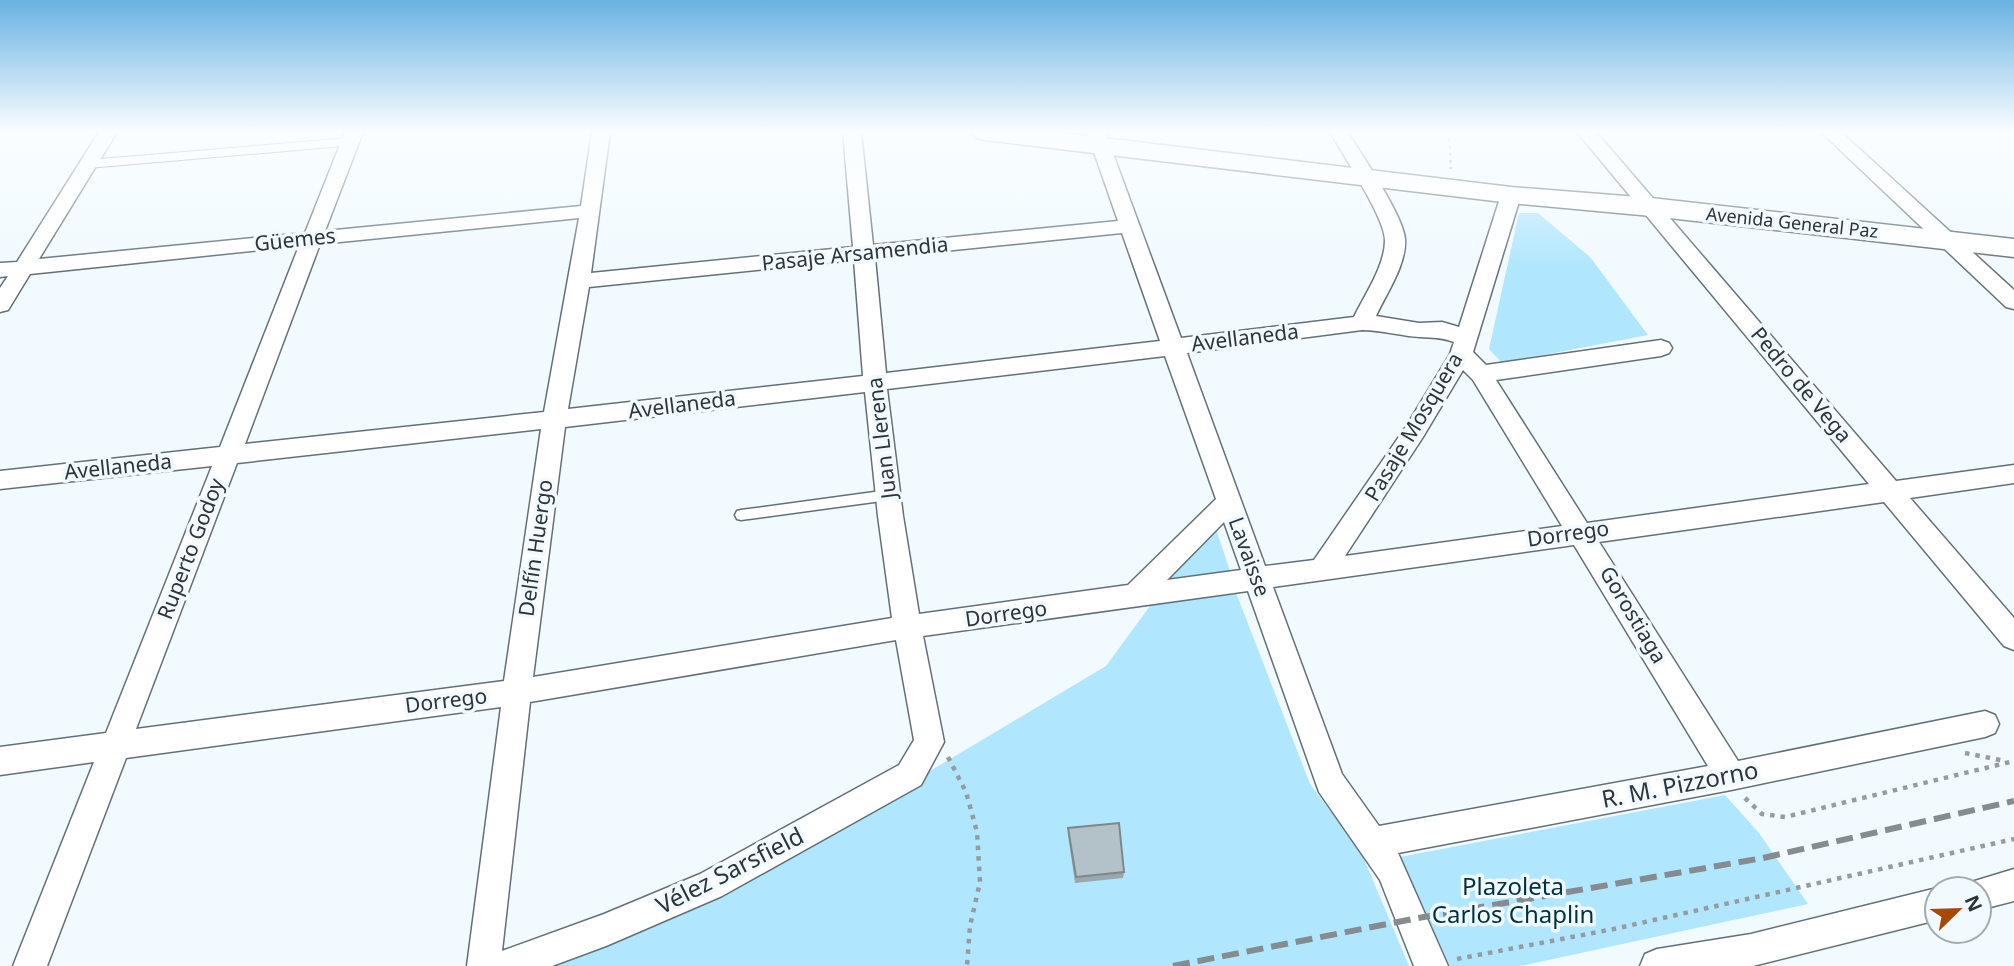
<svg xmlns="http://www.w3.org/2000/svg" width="2014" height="966" font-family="'Noto Sans',sans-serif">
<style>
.green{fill:#b0e6fe}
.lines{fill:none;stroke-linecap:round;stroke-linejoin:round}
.service-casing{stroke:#637177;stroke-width:3}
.pedestrian-casing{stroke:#637177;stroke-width:2}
.minor-casing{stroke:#637177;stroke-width:3}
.secondary-casing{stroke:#637177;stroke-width:3}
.path-far1{stroke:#959ca0;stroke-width:2.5;stroke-dasharray:2.5 4.5;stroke-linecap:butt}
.path{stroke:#959ca0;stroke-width:4.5;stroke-dasharray:4.5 6;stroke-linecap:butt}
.service{fill:#fff;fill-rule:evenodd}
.pedestrian{fill:#fff;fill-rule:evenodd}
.minor{fill:#fff;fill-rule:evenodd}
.secondary{fill:#fff;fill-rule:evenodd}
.rail{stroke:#858c90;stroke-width:6;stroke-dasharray:17 8;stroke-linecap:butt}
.wall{fill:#9aa7ad}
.building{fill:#b3c2c9;stroke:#7d888d;stroke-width:2}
.labels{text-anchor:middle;stroke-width:7;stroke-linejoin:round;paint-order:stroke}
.far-street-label{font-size:18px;fill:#2e3437;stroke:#f1faff}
.street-label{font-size:21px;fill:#2e3437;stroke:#f1faff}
.near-street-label{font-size:24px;fill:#2e3437;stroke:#f1faff}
.near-park-label{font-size:24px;fill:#013040;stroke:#f1faff}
</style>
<rect width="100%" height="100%" fill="#f1faff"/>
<path class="green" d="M1519,213H1538L1590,257L1648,335L1502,363L1489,349Z
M1216,529L1230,571L1166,580Z
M1235,590L1310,784L1361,852L1409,966H524L925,774L1106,666L1150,606Z
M1725,795L1759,833L1808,904L1520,966H1450L1400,857Z"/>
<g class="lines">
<g class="service-casing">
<path id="service" d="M889,490L893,492L895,495L893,498L889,500L741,520L737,519L735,515L737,511L741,510Z"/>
</g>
<g class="pedestrian-casing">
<path id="pedestrian" d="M350,138L355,139V145L88,168L81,164L88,160Z"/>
</g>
<g class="minor-casing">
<path id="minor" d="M99,132H117L39,259L305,233L345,132H363L325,231L581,206L592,132H610L591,273L853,247L843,132H861L873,245L1118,221L1087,132H1105L1181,338L1354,317C1365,294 1385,266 1385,240C1385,218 1343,155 1330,132H1348C1362,156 1403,215 1405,239C1407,264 1386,294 1376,316L1419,323L1442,322L1459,327L1501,195L1511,189L1521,195L1473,352L1486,365L1661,340L1669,343L1672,348L1669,353L1661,356L1496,380L1587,523L1869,484L1577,132H1596L1896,481L2014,465V483L1910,498L2014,618V650L2004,646L1884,502L1599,542L1738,761L1985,711L1995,715L1999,724L1995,733L1985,737L1731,790L1398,853L1448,966H1414L1380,880L1319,792L1248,591L923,636L944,742L921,785L722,896L606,946L552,966H467L501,707L126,758L47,966H13L94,762L0,775V747L106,733L212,466L0,489V471L220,447L299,246L30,274L8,310L0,312V288L8,276L0,277V263L17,262ZM579,218L544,412L245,444L320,244ZM1122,233L1160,341L886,373L875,258ZM854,260L863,376L568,409L589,287ZM1362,330C1382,330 1400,336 1420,337C1433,338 1441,337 1454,342L1450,354L1407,425L1314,560L1265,566L1187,353ZM1165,356L1216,499L1128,585L919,614L903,516L887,389ZM1463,370L1473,380L1562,526L1345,556L1423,437ZM865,392L878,516L892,618L533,677L565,427ZM541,429L504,681L136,729L237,463ZM1224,522L1241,570L1167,580ZM1574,545L1708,766L1379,826L1342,774L1273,587ZM896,640L914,740L899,765L700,874L604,914L502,951L530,702Z
M1821,132H1841L2014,290V309L2006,307Z
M2014,869V901L1979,910V889H1965L1968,883Z
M1937,888L1940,889H1937V920L1753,966H1640L1645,954L1657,949L1751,934Z"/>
</g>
<g class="secondary-casing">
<path id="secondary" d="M972,132H1054L1511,187L1651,198L2014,239V257L1651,216L1511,203L985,140L976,138Z"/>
</g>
<path class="path-far1" d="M1449,132L1451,169"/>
<path class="path" d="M1965,753L2005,761
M948,757L966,792L977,832L980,882L970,926L967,966
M1745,798L1762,814L1785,817L2014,761
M1457,959L1614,929L2014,839"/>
<use href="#service" class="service"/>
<use href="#pedestrian" class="pedestrian"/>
<use href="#minor" class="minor"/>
<use href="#secondary" class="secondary"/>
<path class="rail" d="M1173,966L1413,919L1763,858L2014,801"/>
</g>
<path class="wall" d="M1068,828L1124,872L1123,878L1075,883L1068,835Z"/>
<path class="building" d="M1119,823L1124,872L1076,877L1068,828Z"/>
<linearGradient id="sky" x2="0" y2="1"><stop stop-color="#69b2e1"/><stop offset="0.49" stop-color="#f9fdff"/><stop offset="1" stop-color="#f9fdff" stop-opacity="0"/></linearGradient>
<rect width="2014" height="268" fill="url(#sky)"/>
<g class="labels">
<g class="far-street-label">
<text transform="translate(1792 223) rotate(6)" y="6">Avenida General Paz</text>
</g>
<g class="street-label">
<text transform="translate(295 240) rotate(-6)" y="7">Güemes</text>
<text transform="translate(855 254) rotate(-6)" y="7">Pasaje Arsamendia</text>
<text transform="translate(1245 338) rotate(-7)" y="7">Avellaneda</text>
<text transform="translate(1801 385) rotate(50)" y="7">Pedro de Vega</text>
<text transform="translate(682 405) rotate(-7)" y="7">Avellaneda</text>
<text transform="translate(1414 427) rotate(-59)" y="7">Pasaje Mosquera</text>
<text transform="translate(882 438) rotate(-97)" y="7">Juan Llerena</text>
<text transform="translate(118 467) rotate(-6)" y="7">Avellaneda</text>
<text transform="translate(1568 534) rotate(-8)" y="7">Dorrego</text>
<text transform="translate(536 548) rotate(-82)" y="7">Delfín Huergo</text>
<text transform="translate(191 549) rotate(-69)" y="7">Ruperto Godoy</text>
<text transform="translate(1249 557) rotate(70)" y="7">Lavaisse</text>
<text transform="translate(1006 614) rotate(-8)" y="7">Dorrego</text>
<text transform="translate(1633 615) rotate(59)" y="7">Gorostiaga</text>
<text transform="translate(446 701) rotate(-7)" y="7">Dorrego</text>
</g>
<g class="near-street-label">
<text transform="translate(1680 785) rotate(-11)" y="8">R. M. Pizzorno</text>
<text transform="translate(730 871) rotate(-27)" y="8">Vélez Sarsfield</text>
</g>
<g class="near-park-label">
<text x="1513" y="895">Plazoleta<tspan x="1513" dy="28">Carlos Chaplin</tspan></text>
</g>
</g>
<g transform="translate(1958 910) rotate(67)"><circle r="33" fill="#f1faff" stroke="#a3abaf" stroke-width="2"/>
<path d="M0-5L12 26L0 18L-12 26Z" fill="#a94802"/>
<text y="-10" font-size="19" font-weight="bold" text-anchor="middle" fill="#2e3437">N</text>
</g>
</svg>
